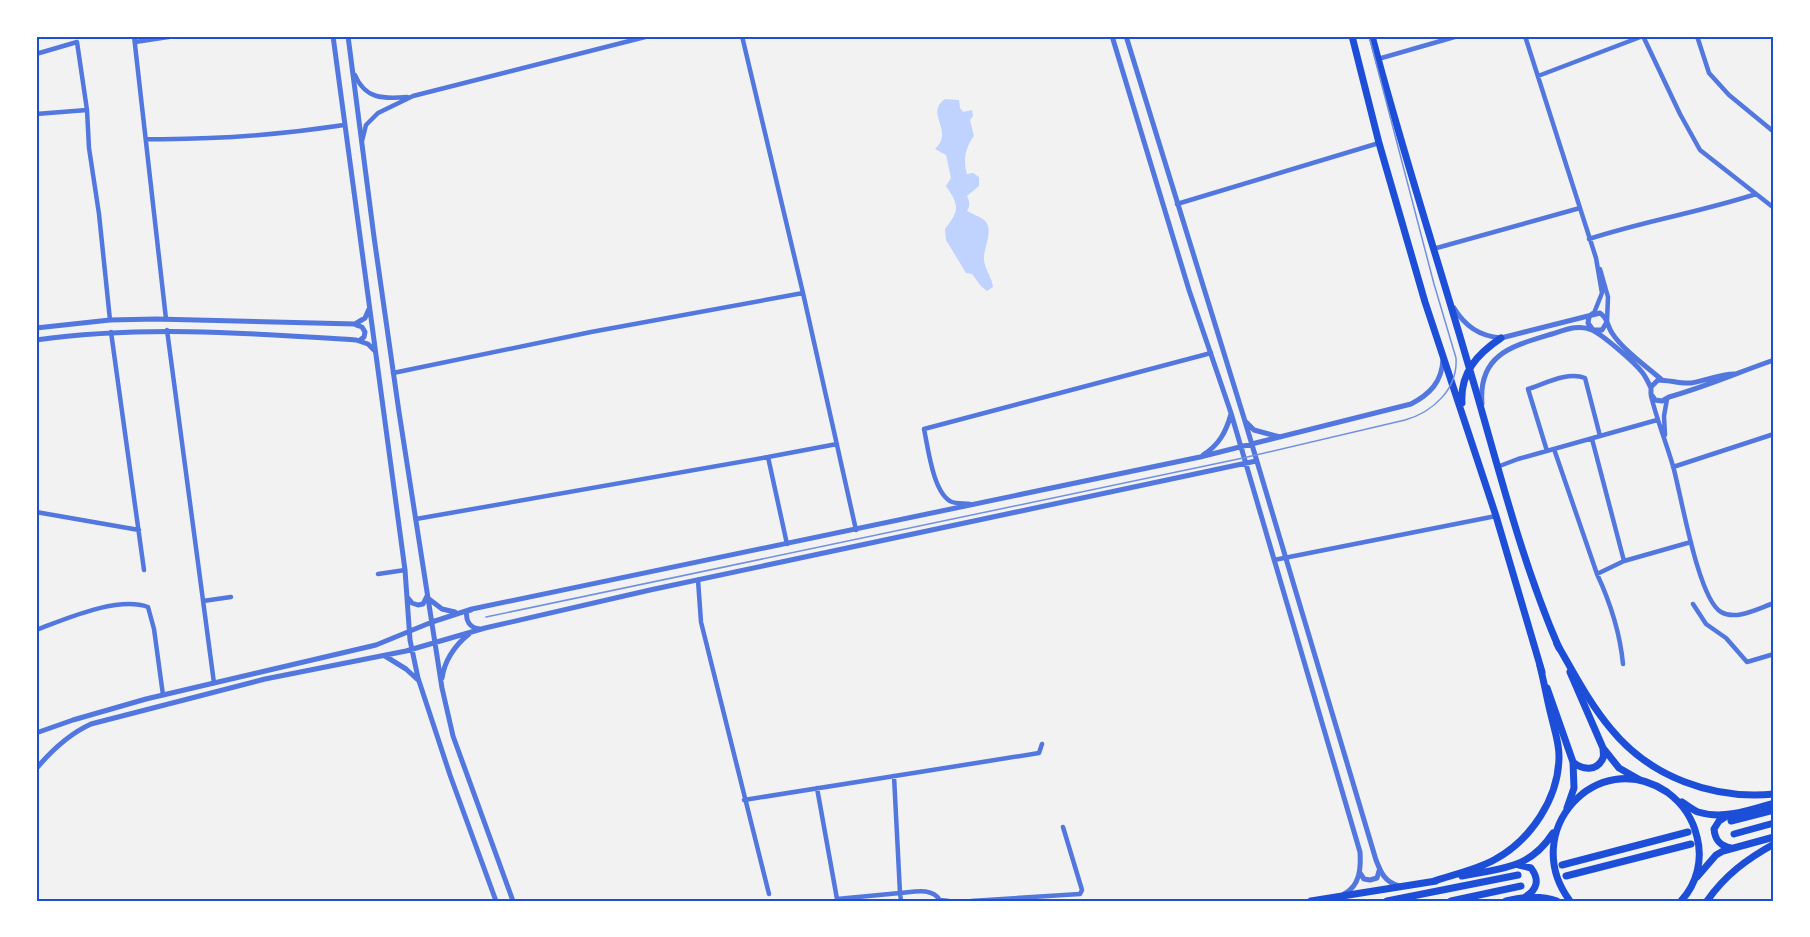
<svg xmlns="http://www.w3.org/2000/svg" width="1810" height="937" font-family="Arial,sans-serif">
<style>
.water{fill:#bfd3fe}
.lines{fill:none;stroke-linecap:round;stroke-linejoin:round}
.minor{stroke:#5277de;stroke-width:4.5}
.tertiary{stroke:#5277de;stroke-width:5}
.primary{stroke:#1d4ed8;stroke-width:7}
.trunk{stroke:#1d4ed8;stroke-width:7}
.tram{stroke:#7290e2;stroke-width:1.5}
.neatline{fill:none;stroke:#1d4ed8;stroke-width:2}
</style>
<rect width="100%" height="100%" fill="#f2f2f2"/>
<path class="water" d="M945,99L959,100L960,108L963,112L972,110L973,116L970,120L974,136C965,148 963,160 967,174L973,173L979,177V186L967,196C970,202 970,206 967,211C972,214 979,216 984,220C995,229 983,248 984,260C985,270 992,277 993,287L987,291L981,286L972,274L966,273L946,240L945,229C960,210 959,205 946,186L951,178L946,155L935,149C955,130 924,114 945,99Z"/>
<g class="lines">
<path class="minor" d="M134,36L166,319
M742,36L803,293L856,530
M1525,36L1596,258L1602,293L1594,313
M1643,36L1680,114L1700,150L1774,208
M1697,36L1709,73L1729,95L1774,132
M135,42L175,36
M36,54L77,42L87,110L89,148L99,214L110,320
M1378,59L1458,36
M355,75C365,99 383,99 407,97
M1538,76L1643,36
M36,114L87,110
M146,139C212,140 279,135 344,125
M362,141L366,125L378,113L413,96L649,36
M1177,204L1379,143
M1589,239C1644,221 1701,212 1756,194
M1433,249L1580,208
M1600,269L1608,297L1607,322
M167,330L214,683
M111,332L144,570
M393,373L591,332L803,293
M1651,396C1657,420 1666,442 1673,466C1681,494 1698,599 1721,612C1736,621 1759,608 1774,603
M1665,435L1664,416L1667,399
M1592,439L1624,561L1691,542
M1554,449L1597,574C1610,602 1620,633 1623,664
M1547,451L1528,389C1544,384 1568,371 1585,378L1600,436
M768,457L837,444
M1497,467L1518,459L1657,420
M1673,467L1774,434
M970,504C965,503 957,504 952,502C933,494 928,447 924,429L1211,353
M36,512L139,530
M416,519L768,457L787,544
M1274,560L1496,516
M378,574L405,570
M1597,574L1624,561
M698,580L701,622L769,894
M203,601L231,597
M1693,604L1706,624L1726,638L1747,662L1774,654
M36,630C66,619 117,596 148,607L154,629L163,695
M817,788L837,899L900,893L894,776
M744,800L1039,753L1042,744
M901,901L900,893C914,892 931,887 940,900L949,901
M971,901L1080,894L1082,890L1063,827"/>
<path class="tertiary" d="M333,36L405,570L410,640L418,678L450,775L496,901
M348,36L374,237L399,412L442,688L453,736L513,901
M1112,36L1189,290L1231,413L1360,852C1361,868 1360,886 1344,894
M1126,36L1244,418L1376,860C1381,873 1385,882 1399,886
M1454,308C1465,326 1479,336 1501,338L1600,313C1608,318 1607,326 1612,333C1623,350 1647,367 1662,380
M1592,314L1589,317L1588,323L1593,330H1602L1607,322
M356,325L362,327L365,332L364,337L360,340
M36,328L110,320L156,319L355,324L365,318L369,309
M36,340C143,325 249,333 356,340L368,344L375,351
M1734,374C1719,374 1706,381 1691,383C1680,384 1669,380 1658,380L1651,387V394L1655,400L1662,401L1669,397C1705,387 1739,372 1774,360
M1482,404C1478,354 1512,346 1552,334C1565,330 1579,324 1592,330C1603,335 1634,362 1642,372C1646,377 1648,382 1651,388
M1246,422L1254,430L1280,437
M1203,455C1219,445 1226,432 1231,414
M408,598L412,603L418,605L423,604L427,596
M429,599L442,609L455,612
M471,610L467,611C465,621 470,628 480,629
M385,656L406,669L418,680
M442,678C445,659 454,646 469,634
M36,733L73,720L146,699L376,645L432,622L472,609L1200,457L1411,404C1430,394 1442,382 1443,359
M36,769C51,751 69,734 91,724L265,679L406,651L485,628L650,590L1256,461
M1360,873L1364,879L1370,880L1377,878L1379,871"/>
<path class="primary" d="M1352,36L1379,143L1425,302L1496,516L1542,672
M1372,36C1401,147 1437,257 1469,367C1497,461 1520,558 1559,648
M1462,403C1460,373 1477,354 1501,338
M1570,672L1603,748L1619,768L1640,780
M1547,688L1573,762L1574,788L1567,808
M1573,762C1582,770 1597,772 1603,758C1604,755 1603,751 1603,748"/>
<path class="trunk" d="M1557,644C1574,673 1589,703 1611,729C1650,777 1713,800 1774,794
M1682,802C1687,805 1693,810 1698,812C1723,820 1750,810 1774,803
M1728,815L1719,821L1714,829C1715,840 1720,846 1731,848
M1731,821L1774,810
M1734,834L1774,823
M1519,865L1531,868C1540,880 1537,890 1525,897
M1562,865L1688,832
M1462,876C1501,868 1529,870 1553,833
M1566,876L1691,844
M1697,877L1716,855L1723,851L1774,837
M1434,881C1452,875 1478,869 1494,860C1531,840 1559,798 1559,756C1559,742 1554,728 1551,715C1547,699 1544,682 1540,666
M1311,901L1436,881
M1387,901L1518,875
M1451,901L1521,886
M1506,901C1524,897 1540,895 1557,901
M1570,901C1518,832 1597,745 1667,792C1682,803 1693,819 1697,837C1703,859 1697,884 1681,901
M1707,901C1725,875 1747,859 1774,844"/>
<path class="tram" d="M486,617L1243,458L1405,420C1433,412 1458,389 1456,358L1434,284L1369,36"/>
</g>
<rect width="1810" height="937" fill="none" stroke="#ffffff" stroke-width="75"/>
<rect x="38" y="38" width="1734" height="862" class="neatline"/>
</svg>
